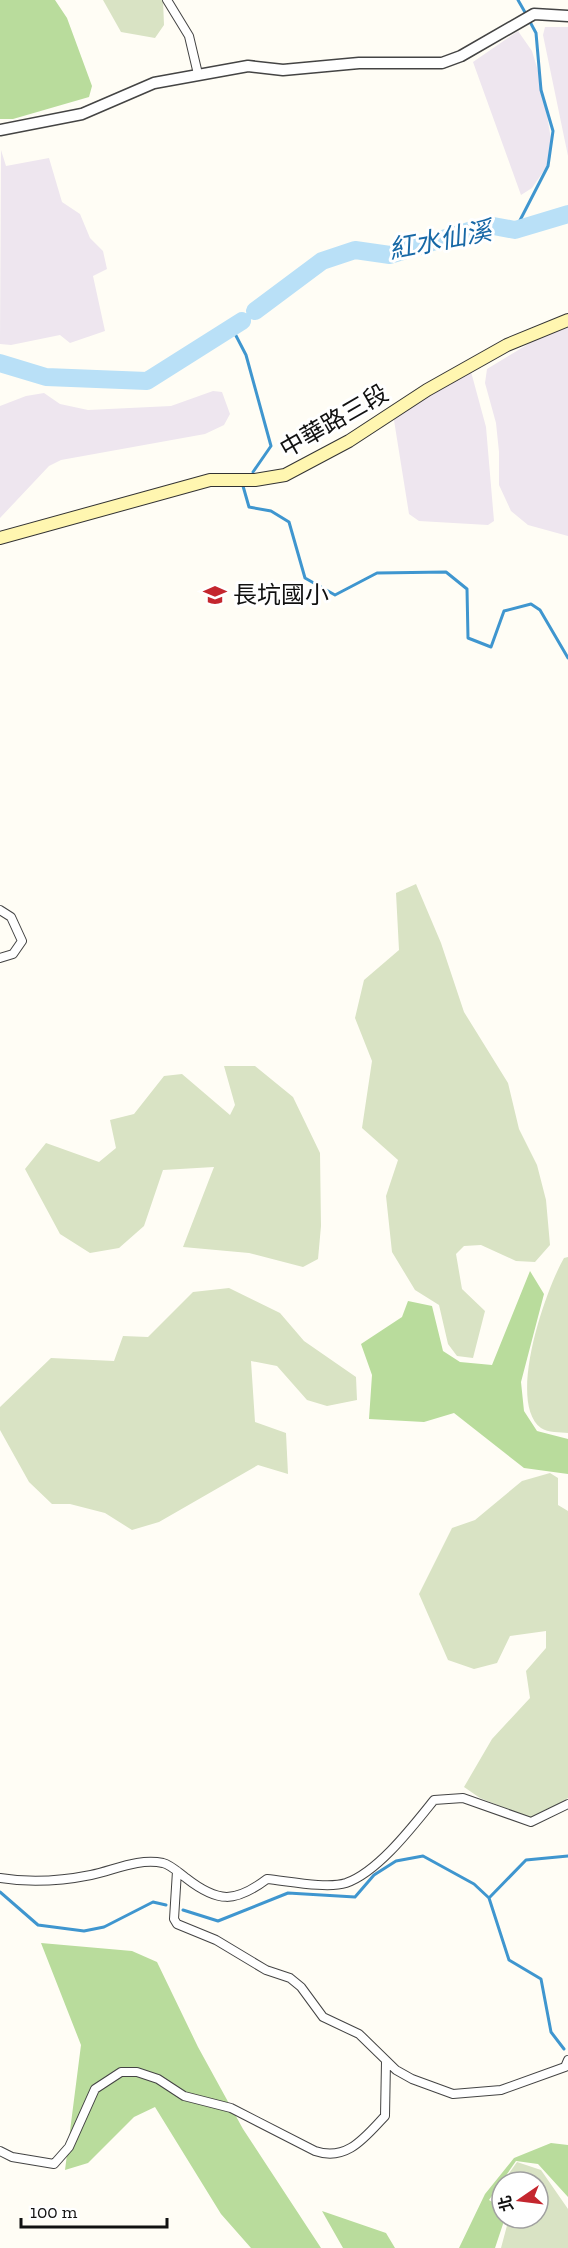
<svg xmlns="http://www.w3.org/2000/svg" width="568" height="2248" font-family="'Zilla Slab','Noto Sans TC',serif">
<style>
.industrial{fill:#eee6ef}
.forest{fill:#b9dc9c}
.cemetery{fill:#d9e3c4}
.lines{fill:none;stroke-linecap:round;stroke-linejoin:round}
.stream{stroke:#3f96cf;stroke-width:3}
.river{stroke:#b9e0f7;stroke-width:18}
.minor-casing{stroke:#444;stroke-width:10}
.tertiary-casing{stroke:#444;stroke-width:13}
.secondary-casing{stroke:#333;stroke-width:14}
.minor{stroke:#fff;stroke-width:8}
.tertiary{stroke:#fff;stroke-width:10}
.secondary{stroke:#fff6b0;stroke-width:12}
.labels{text-anchor:middle;stroke-width:6;stroke-linejoin:round;paint-order:stroke}
.street-label{font-size:24px;fill:#111;stroke:#fff}
.poi-label{font-size:24px;fill:#111;stroke:#fff;text-anchor:start}
.water-label{font-size:26px;font-style:italic;fill:#1768a6;stroke:#fff}
</style>
<rect width="100%" height="100%" fill="#fffdf5"/>
<path class="industrial" d="M545,27H568V156L543,35Z
M518,31L532,51L541,81L551,139V156L545,169L532,188L521,195L473,62Z
M1,150L6,166L49,158L62,202L80,214L90,238L103,251L107,269L93,276L105,331L70,343L60,335L11,345L0,344Z
M568,320V536L528,525L511,511L499,485V452L496,423L485,383L487,369Z
M470,368L486,427L494,521L488,525L419,521L409,514L393,414Z
M213,391L222,392L230,414L224,425L205,434L61,460L49,466L0,518V406L26,396L44,393L60,404L88,410L171,406Z"/>
<path class="forest" d="M0,0H55L67,18L92,86L89,97L13,119H0Z
M530,1271L544,1294L521,1382L524,1411L537,1431L568,1439V1474L524,1468L454,1413L424,1422L369,1419L372,1375L361,1344L402,1317L408,1301L432,1306L443,1351L460,1362L492,1365Z
M41,1943L132,1951L157,1962L198,2047L243,2129L321,2248H251L221,2214L155,2107L134,2117L88,2163L65,2170L81,2045Z
M551,2143L568,2145V2197L538,2164L516,2161L489,2200L502,2208V2218H505L495,2248H459L485,2194L514,2158Z
M322,2211L386,2233L395,2248H343Z"/>
<path class="cemetery" d="M103,0H163L164,25L155,38L121,32Z
M416,884L441,943L464,1012L508,1083L519,1129L537,1165L546,1200L550,1245L535,1262L516,1261L481,1245L464,1246L456,1254L462,1289L485,1311L473,1358L457,1356L448,1344L439,1305L415,1290L392,1252L386,1196L398,1160L362,1128L372,1061L355,1018L364,980L399,950L396,893Z
M224,1066H255L293,1097L320,1153L321,1226L318,1259L303,1267L249,1253L183,1247L214,1167L163,1170L144,1226L119,1248L90,1253L60,1234L25,1169L46,1143L99,1162L116,1148L110,1120L134,1114L164,1076L182,1074L230,1115L235,1105Z
M568,1257V1433C560,1432 548,1433 541,1428C506,1402 546,1289 564,1258Z
M229,1288L280,1313L304,1341L356,1377L357,1400L327,1406L307,1400L277,1366L251,1361L255,1422L286,1433L288,1474L258,1465L159,1522L132,1530L105,1513L70,1504H52L29,1482L0,1430V1407L51,1358L114,1361L123,1336L148,1337L193,1292Z
M550,1473L558,1478V1505L568,1511V1798L532,1819L480,1798L464,1787L492,1739L530,1698L526,1671L546,1648V1631L510,1636L497,1663L474,1669L448,1660L419,1594L452,1528L475,1520L522,1481Z
M517,2162L541,2170L568,2209V2248H501L509,2218H538V2182H503Z"/>
<g class="lines">
<path class="stream" d="M518,0L526,14
M515,230L548,166L553,131L541,90L536,33L529,20
M232,328L246,355L271,446L253,472
M243,486L249,507L271,511L289,522L305,578L335,595L377,573L446,572L467,589L468,638L491,647L504,611L531,604L540,610L568,658
M0,1892L38,1925L84,1931L104,1927L153,1902L166,1905
M489,1898L509,1960L541,1979L551,2032L564,2049
M183,1910L218,1921L288,1893L355,1897L374,1875L396,1861L423,1856L474,1884L489,1898L526,1860L568,1856"/>
<path class="river" d="M255,311L322,261L355,250L390,255L488,225L515,230L568,214
M0,363L46,377L147,381L242,321"/>
<g class="minor-casing">
<path id="minor" d="M167,0L189,36L198,74
M0,910L11,917L22,941L13,954L0,958
M177,1871L174,1919L177,1924L216,1940L266,1970L290,1978L301,1987L323,2017L359,2034L396,2070L412,2079L453,2094L501,2090L565,2067L568,2060
M0,1878C30,1883 61,1881 91,1875C115,1870 138,1858 163,1863C171,1865 179,1873 186,1878C218,1903 235,1903 267,1879C288,1881 327,1889 346,1883C378,1872 413,1826 434,1800L463,1798L531,1822L568,1804
M0,2151L12,2157L54,2164L69,2147L95,2089L121,2072H137L158,2079L184,2096L231,2108L315,2151C347,2162 365,2137 385,2116L386,2061"/>
</g>
<g class="tertiary-casing">
<path id="tertiary" d="M0,130L82,114L154,83L248,66L283,70L359,63H442L461,56L534,14L568,16"/>
</g>
<g class="secondary-casing">
<path id="secondary" d="M0,538L210,480H255L285,475L349,441L427,390L507,345L568,320"/>
</g>
<use href="#minor" class="minor"/>
<use href="#tertiary" class="tertiary"/>
<use href="#secondary" class="secondary"/>
</g>
<defs>
<g id="school-bare" transform="scale(1.8)"><path d="M0-5L7-2L0 1L-7-2ZM-4 1L0 2.5L4 1V4Q0 6-4 4Z" fill="#c4262e" stroke="#fff" stroke-width="2.5" paint-order="stroke"/></g>
</defs>
<g fill-rule="evenodd">
<use href="#school-bare" x="215" y="595"/>
</g>
<g class="labels">
<g class="street-label">
<text transform="translate(334 421) rotate(-30)" y="8">中華路三段</text>
</g>
<g class="poi-label">
<text x="233" y="603">長坑國小</text>
</g>
<g class="water-label">
<text transform="translate(440 240) rotate(-11)" y="9">紅水仙溪</text>
</g>
</g>
<g transform="translate(520 2200) rotate(256)"><circle r="28" fill="#ffffff" stroke="#a0a0a0" stroke-width="1.5"/>
<path d="M0-4.5L10 22L0 15L-10 22Z" fill="#c4262e"/>
<text y="-9" font-size="16" font-weight="bold" text-anchor="middle" fill="#111111">北</text>
</g>
<path d="M21 2218v9h146v-9" fill="none" stroke="#111111" stroke-width="3"/>
<text x="30" y="2218" font-size="18" fill="#111111" stroke="#ffffff" stroke-width="4.5" paint-order="stroke">100 m</text>
</svg>
